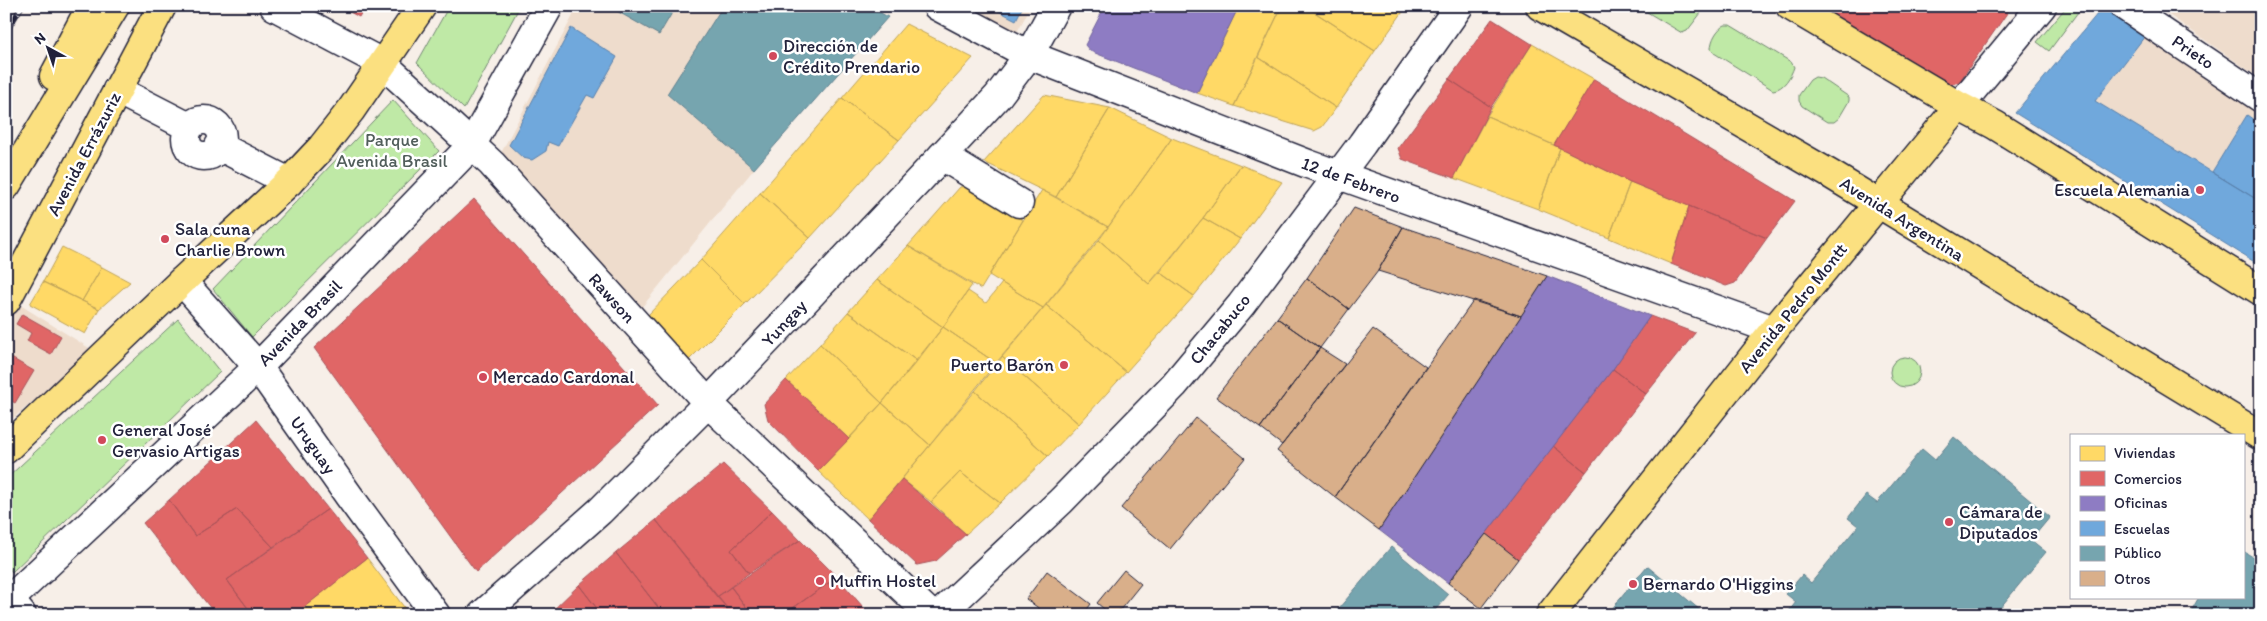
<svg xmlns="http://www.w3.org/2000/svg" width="2267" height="621" font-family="Itim,sans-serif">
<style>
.built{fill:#eedccc}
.green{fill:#bfe9a6;stroke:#708670}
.homes{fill:#ffd966;stroke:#bda259}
.shops{fill:#e06666;stroke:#a75259}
.offices{fill:#8e7cc3;stroke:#6e619a}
.schools{fill:#6fa8dc;stroke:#5880ac}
.public{fill:#76a5af;stroke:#5d7e8c}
.building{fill:#d9af8a;stroke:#22223b}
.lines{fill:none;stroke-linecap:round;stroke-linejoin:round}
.street-casing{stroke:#22223b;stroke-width:31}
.secondary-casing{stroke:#22223b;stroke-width:31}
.primary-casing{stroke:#22223b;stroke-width:31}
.street{stroke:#fff;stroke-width:28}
.secondary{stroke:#fff;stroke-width:28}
.primary{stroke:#fbe080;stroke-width:28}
.rail-casing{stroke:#22223b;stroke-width:5.5}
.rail{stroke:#fff;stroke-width:4;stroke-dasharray:11;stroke-linecap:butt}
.poi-dot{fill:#d1495b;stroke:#fff;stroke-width:2}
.labels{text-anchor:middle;stroke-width:5;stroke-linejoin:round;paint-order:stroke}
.poi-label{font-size:18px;fill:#22223b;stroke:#fff;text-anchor:start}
.street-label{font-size:18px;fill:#22223b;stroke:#fff}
.park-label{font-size:18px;fill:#515e5b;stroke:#fff}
</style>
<rect width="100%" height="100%" fill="#f7efe8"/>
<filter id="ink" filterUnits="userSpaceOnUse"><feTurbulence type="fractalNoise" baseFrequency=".02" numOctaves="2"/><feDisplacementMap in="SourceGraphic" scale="10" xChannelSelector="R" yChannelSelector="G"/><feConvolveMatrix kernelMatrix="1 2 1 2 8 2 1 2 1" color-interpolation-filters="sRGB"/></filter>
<g filter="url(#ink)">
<path class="built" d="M578,6H723L667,94L754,169L642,307L501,153Z
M964,6H1031L1016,34Z
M2156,6H2261V79Z
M2103,7L2261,115V266L2015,113Z
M17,303L94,351L6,424V326Z"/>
<path class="green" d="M449,6H520L464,109L417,63Z
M1637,6H1699L1701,13L1687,31L1682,33Z
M2067,6H2078L2081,8L2049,51L2037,42Z
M1725,25H1730L1791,62L1794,67C1791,76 1784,89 1773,90L1714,53L1711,49C1711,40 1717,29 1725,25Z
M1815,77L1821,78L1849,97V101L1839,118L1834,122H1827L1802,106L1799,101V95L1810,80Z
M393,100L439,151L252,337L213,289Z
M178,319L220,372L12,572L6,565V479Z
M1890 372a15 15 0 1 1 30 0a15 15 0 1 1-30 0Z"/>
<path class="homes" d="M1239,6H1282L1234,106L1197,93Z
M1282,6H1305L1375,51L1336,108L1258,57Z
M1305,6H1407L1375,51Z
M906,24L973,58L899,140L842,98Z
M1532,44L1594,79L1554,145L1487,116Z
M1258,57L1336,108L1322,127L1314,131L1234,106Z
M1044,95L1110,108L1056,197L984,162Z
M842,98L899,140L810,238L760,193Z
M1110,108L1172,138L1108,227L1056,197Z
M1487,116L1560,148L1538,209L1454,178Z
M1172,138L1241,165L1203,218L1149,284L1099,240Z
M1560,148L1630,182L1609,238L1538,209Z
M1241,165L1282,182L1240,239L1203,218Z
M1630,182L1689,206L1671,264L1609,238Z
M970,186L1023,220L981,289L908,246L960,187Z
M1042,190L1108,227L1043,308L989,275Z
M760,193L810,238L745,304L701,260Z
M1203,218L1240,239L1194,296L1160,272Z
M1099,240L1149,284L1160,272L1194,296L1126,372L1046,305Z
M908,246L972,285L943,327L877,280Z
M62,247L102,267L82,301L43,282Z
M701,260L745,304L689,360L647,316Z
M102,267L130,282L99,309L82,301Z
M877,280L943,327L917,361L848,312Z
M43,282L99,309L85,334L30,304Z
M1002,283L1043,308L996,363L943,327L968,291L986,303Z
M1046,305L1126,372L1079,424L1002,357Z
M848,312L917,361L882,403L820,344Z
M943,327L996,363L930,445L882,403Z
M820,344L882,403L849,439L786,380Z
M1002,357L1079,424L1048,456L975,391Z
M975,391L1048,456L1000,503L960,472L931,502L902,479Z
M882,403L930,445L868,519L818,471Z
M960,472L1000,503L966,534L931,502Z
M367,558L410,615H296L295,614Z"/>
<path class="shops" d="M339,6H365L359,17Z
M1816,6H2012L1959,82L1944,86Z
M1492,19L1532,44L1491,107L1449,79Z
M1449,79L1491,107L1454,178L1402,159L1398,148Z
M1594,79L1795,201L1767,238L1630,182L1554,145Z
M474,199L658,405L476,572L314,348Z
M1689,206L1767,238L1735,283L1726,286L1671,264Z
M22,314L61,336L51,354L27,341L31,333L16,324Z
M1650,316L1695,333L1646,394L1613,369Z
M6,355L34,371L15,403L6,398Z
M1613,369L1646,394L1586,472L1553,446Z
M786,380L849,439L818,471L768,420L764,404Z
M256,420L328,509L273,547L237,509L195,536L169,500Z
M1553,446L1586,472L1518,559L1486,534Z
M723,464L772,511L731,550L749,573L717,597L656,520Z
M902,479L966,534L936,561L917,565L868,519Z
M169,500L195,536L237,509L273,547L227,580L253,615H216L143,523Z
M328,509L367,558L294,615H253L227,580Z
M772,511L800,540L749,573L731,550Z
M656,520L727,608L719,615H664L616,553Z
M800,540L837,577L783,615H752L731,587Z
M616,553L664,615H602L579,585Z
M837,577L870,615H783Z
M579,585L602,615H548Z
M731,587L752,615H719L727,608L717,597Z"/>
<path class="offices" d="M1105,6H1239L1197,93L1090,51L1085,45Z
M1547,276L1650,316L1613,369L1448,583L1379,530Z"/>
<path class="schools" d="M989,6H1023L1016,20Z
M2103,7L2145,36L2095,101L2261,202V266L2015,113Z
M571,28L617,57L594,98L587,95L558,146L548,142L546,151L532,160L523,158L509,145Z
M2247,115L2261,125V202L2212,172Z"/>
<path class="public" d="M608,6H676L659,35Z
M723,6H868L888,17L754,169L667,94Z
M1954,437L2050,517L2031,540L2046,552L1999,609L2005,615H1786L1796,602L1786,594L1802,575L1811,583L1858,526L1848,518L1866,495L1877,503L1922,449L1935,460Z
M1391,547L1448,595L1431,615H1333Z
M2243,551L2261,562V615H2189L2199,597H2243Z
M1647,566L1706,615H1607Z"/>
<path class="building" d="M1354,208L1403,227L1378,271L1349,309L1307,278Z
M1403,227L1547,276L1521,316L1378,271Z
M1307,278L1349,309L1320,348L1277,318Z
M1474,300L1521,316L1379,530L1335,497Z
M1277,318L1320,348L1260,428L1216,397Z
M1373,329L1426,367L1335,497L1277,451Z
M1320,348L1345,364L1282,445L1260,428Z
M1196,418L1245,458L1170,549L1121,508Z
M1486,534L1518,559L1481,608L1448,583Z
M1124,570L1141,584L1116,615H1111L1097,603Z
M1047,571L1091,604L1083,615H1048L1026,599Z"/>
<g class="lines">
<g class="street-casing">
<path id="street" d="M274,6L382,63L450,125L492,164L708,403L931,615
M937,6L1029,55L1308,164L1774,330
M2124,6L2261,98
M117,90L189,127
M1959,106L2042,6
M186 138a18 18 0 1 1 36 0a18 18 0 1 1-36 0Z
M219,146L289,182
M942,156L1019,203
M6,595L22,615"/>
</g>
<g class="secondary-casing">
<path id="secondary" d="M182,281L258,367L349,496L436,615
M6,603L258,367L471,146L549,6
M482,615L600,511L708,403L942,156L998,96L1029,55L1056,6
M939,615L1061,501L1174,385L1241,305L1362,144L1459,6"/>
</g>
<g class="primary-casing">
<path id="primary" d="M1540,6L1830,174L2261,436
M1790,6L1959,106L1995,125L2261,291
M54,76L91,6
M6,186L115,6
M6,301L162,6
M6,449L182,281L289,182L322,147L351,110L422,6
M1550,615L1774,330L1959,106"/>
</g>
<use href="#street" class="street"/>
<use href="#secondary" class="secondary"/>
<use href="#primary" class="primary"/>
<g class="rail-casing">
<path id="rail" d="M6,32L22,6"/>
</g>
<use href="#rail" class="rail"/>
</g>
</g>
<g class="poi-dot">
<circle cx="773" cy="56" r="5"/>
<circle cx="2200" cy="190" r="5"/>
<circle cx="165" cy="239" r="5"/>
<circle cx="1064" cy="365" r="5"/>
<circle cx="483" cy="377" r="5"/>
<circle cx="102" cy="440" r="5"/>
<circle cx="1949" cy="522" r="5"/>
<circle cx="820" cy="581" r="5"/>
<circle cx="1633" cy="584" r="5"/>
</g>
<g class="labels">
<g class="poi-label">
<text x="783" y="52">Dirección de<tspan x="783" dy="21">Crédito Prendario</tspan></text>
<text x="2190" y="196" text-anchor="end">Escuela Alemania</text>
<text x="175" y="235">Sala cuna<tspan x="175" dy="21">Charlie Brown</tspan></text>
<text x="1054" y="371" text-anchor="end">Puerto Barón</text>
<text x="493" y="383">Mercado Cardonal</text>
<text x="112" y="436">General José<tspan x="112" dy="21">Gervasio Artigas</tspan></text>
<text x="1959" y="518">Cámara de<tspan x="1959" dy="21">Diputados</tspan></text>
<text x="830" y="587">Muffin Hostel</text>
<text x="1643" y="590">Bernardo O'Higgins</text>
</g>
<g class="street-label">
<text transform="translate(2193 52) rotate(34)" y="6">Prieto</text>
<text transform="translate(84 154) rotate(-62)" y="6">Avenida Errázuriz</text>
<text transform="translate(1351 180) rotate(20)" y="6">12 de Febrero</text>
<text transform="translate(1902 219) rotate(32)" y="6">Avenida Argentina</text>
<text transform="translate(612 298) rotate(48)" y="6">Rawson</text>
<text transform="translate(1793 308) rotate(-51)" y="6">Avenida Pedro Montt</text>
<text transform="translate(300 323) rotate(-46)" y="6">Avenida Brasil</text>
<text transform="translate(784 323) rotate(-47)" y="6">Yungay</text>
<text transform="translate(1220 329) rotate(-51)" y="6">Chacabuco</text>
<text transform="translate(313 445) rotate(55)" y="6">Uruguay</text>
</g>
<g class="park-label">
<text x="392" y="146">Parque<tspan x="392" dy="21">Avenida Brasil</tspan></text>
</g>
</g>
<rect width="2267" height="621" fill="none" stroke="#fff" stroke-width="25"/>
<rect x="12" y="12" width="2242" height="596" fill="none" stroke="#22223b" stroke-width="2" filter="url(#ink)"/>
<rect x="2070" y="434" width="175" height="165" fill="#ffffff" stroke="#a7a7b1"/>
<rect x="2080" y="446" width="25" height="15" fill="#ffd966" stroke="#a7a7b1"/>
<text x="2114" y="458" font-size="15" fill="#22223b">Viviendas</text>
<rect x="2080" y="471" width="25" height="15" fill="#e06666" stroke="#a7a7b1"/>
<text x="2114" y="484" font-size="15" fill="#22223b">Comercios</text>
<rect x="2080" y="496" width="25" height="15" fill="#8e7cc3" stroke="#a7a7b1"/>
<text x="2114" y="508" font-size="15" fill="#22223b">Oficinas</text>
<rect x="2080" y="521" width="25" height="15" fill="#6fa8dc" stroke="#a7a7b1"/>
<text x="2114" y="534" font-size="15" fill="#22223b">Escuelas</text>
<rect x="2080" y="546" width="25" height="15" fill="#76a5af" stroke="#a7a7b1"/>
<text x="2114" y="558" font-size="15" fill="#22223b">Público</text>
<rect x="2080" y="571" width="25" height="15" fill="#d9af8a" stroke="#a7a7b1"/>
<text x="2114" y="584" font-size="15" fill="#22223b">Otros</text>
<g transform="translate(48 48) rotate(320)" stroke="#ffffff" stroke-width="4" paint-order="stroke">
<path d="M0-4L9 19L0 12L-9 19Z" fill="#22223b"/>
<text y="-8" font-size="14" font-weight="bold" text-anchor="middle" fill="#22223b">N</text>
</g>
</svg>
